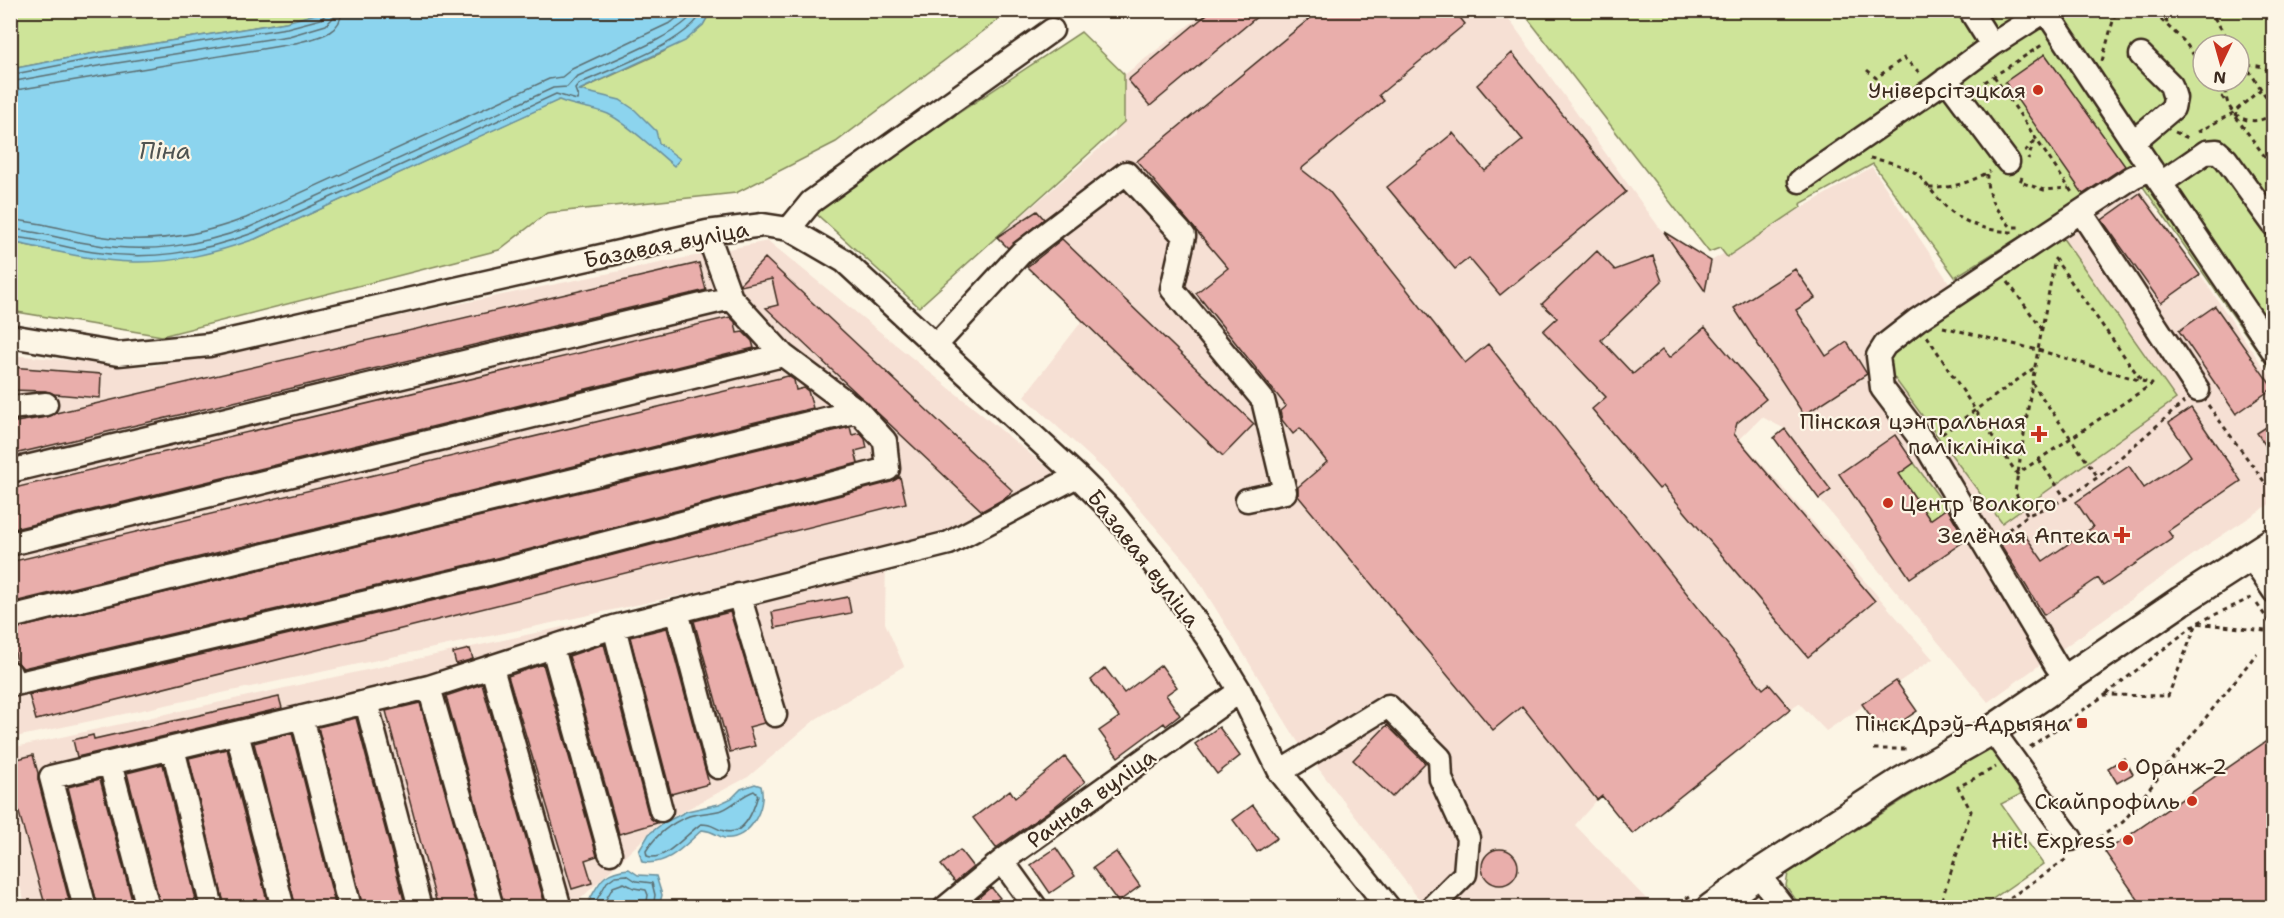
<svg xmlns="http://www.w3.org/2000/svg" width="2284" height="918" font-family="'Shantell Sans',sans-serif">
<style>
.built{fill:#f6e0d4}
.green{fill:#cee499;stroke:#84875c;stroke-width:1.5;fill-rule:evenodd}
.water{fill:#8cd4ee;stroke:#6c909b;stroke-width:1.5}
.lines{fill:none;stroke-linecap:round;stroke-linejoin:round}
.shore{stroke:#5b6e71;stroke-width:1.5}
.building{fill:#e9aeab;stroke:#3b2a1e;stroke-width:1.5}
.minor-casing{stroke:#3b2a1e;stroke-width:27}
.major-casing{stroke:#3b2a1e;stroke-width:33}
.path{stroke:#3b2a1e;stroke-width:3;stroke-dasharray:4.5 4.5;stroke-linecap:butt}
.minor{stroke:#fcf5e5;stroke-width:22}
.major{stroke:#fcf5e5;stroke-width:28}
.poi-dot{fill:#c8321e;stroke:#fcf5e5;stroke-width:2}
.labels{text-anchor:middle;stroke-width:4.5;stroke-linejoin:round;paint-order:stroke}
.poi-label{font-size:22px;fill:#3b2a1e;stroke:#fcf5e5;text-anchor:end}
.street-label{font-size:22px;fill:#3b2a1e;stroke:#fcf5e5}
.water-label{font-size:24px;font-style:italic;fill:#4f5452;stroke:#fcf5e5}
</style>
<rect width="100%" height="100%" fill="#fcf5e5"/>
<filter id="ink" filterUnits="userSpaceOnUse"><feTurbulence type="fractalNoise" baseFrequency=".0167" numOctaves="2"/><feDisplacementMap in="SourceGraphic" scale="12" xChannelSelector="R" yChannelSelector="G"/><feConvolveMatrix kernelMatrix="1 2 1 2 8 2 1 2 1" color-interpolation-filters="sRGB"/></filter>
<g filter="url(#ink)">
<path class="built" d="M1207,11H1503L1661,230L1711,261L1872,167L1952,287L2133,177L2273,381V502L2204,547L1988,702L1819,499L1774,438L1785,429L1762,417L1740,439L1933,659L1826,731L1799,703L1790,709L1597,800L1575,825L1653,906L1651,907H1425L1298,742L1190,567L1111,476L1024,396L1082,321L997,237L1115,135L1110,86Z
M768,241L1054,473L983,531L11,738L10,355L148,367Z
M886,556L885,623L904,666L816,719L748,777L659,824L572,907H26L11,855V748Z"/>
<path class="green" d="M10,11H330L286,22L90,54L11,69Z
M711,11H1010L836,142L736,193L547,213L499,250L162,336L11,311L10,242L92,258L255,239L663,52L703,25Z
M1522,11H2273V373L2130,168L1955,277L1873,164L1800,204L1801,207L1727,257L1720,248L1709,252ZM2203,45H2239V81H2203Z
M1081,32L1124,74V122L919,307L812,210Z
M2062,237L2176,399L2002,523L1878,356Z
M1914,463L1947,508L1930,520L1899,474Z
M1993,743L2021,794L2001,804L2043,864L1981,907H1801L1786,886L1788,873Z"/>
<path class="water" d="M330,10L711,11L703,25L685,41L579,90L620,100L635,110L656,131L659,143L680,159L674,166C657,152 626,122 608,114C591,107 575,107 559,100L255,239C215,253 176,263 133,262C92,261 51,250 11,242V69L90,54L286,22Z
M755,784L761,786C767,807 750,841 724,838C717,836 714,831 702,830C685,845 667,867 642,862L639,851L649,834L662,824L687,811L719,804L732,798L741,789Z
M629,869L638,875L656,876L662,895L659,907H585C600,885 598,872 629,869Z"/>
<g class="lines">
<path class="shore" d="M10,75L91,59L287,28L321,19L325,15L326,10
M10,82L92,67L289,36L326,25L332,19L333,10
M10,91L292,44C312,38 341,37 342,10
M10,220C38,221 66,230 92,235C146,245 196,237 246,218L549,79L562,77L572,69L672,22L686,10
M10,229C38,231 65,240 92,244C147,254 198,246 250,227L553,88L567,87L576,77C605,63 681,36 696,10
M10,237C38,238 65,248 93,252C149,261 199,253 253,233L556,94L577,100L578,97L575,89L579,84C615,66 685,45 704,10
M754,791L758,795C754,809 745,837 724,831C713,828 714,824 701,824C687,833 664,863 647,856L646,851C656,835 671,823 689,816C699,813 711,813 722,810C734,805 742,795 754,791Z
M592,908L607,882L615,876L627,875L636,881L652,883L655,895L653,908
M601,908L613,887L624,883L634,888L646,890L648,895L646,908"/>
</g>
<path class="building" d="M1212,10H1265L1150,106L1128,80Z
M1320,10H1454L1465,24L1379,95L1384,101L1301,169L1329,191L1465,363L1488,344L1763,689L1769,684L1790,709L1633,834L1602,796L1597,800L1522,706L1493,730L1298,496V487L1327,462L1300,428L1293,434L1282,420L1280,411L1286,406L1196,293L1228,268L1137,161Z
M1512,53L1626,192L1500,295L1469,258L1455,269L1387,187L1453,133L1485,171L1523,140L1477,85Z
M2045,54L2125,166L2083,194L2005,82Z
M2140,193L2200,275L2161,303L2102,220Z
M1037,211L1044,219L1008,248L997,237Z
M1664,232L1711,261L1705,291Z
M1062,239L1254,424L1223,456L1027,267Z
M1597,251L1615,270L1653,256L1662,281L1601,340L1633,374L1662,350L1669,358L1705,327L1766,399L1737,423L1734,434L1875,601L1808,657L1663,486L1659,489L1592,409L1606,397L1543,331L1557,318L1542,304Z
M765,258L1013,491L1007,497L982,511L766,308L778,305L772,279L741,286L740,284Z
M699,263L706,290L10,455V423L47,417L56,413Z
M1795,269L1815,298L1796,310L1826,356L1847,342L1867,374L1804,415L1734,308Z
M2215,306L2273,388L2236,414L2179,331Z
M730,317L735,322L737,333L743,332L752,341L754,348L10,530V489Z
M10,367L101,374L100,398L54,394L45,391L10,390Z
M788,376L794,380L796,390L804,388L808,391L813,408L10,603V562Z
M2191,408L2241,481L2168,531L2173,538L2103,586L2098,578L2044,615L2001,545L2022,531L2043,561L2093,527L2076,502L2129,466L2144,488L2191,456L2169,423Z
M2274,422V458L2257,433Z
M850,427L852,435L860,433L865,439L867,448L855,451L858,463L485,561L23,668L17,662L10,630Z
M1785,429L1831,490L1819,499L1774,438Z
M1895,435L1914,463L1899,474L1930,520L1947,508L1966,540L1910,578L1839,474Z
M900,477L906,503L36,720L29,695L491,587L891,482Z
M848,597L851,613L775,628L772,612Z
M730,612L764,723L749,727L755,746L730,752L694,621Z
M667,628L709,784L671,794L630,637Z
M604,644L648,813L651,819L657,823L619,834L569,656Z
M470,649L473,659L456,664L453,653Z
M543,664L597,856L585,860L592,883L572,889L508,676Z
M1161,665L1177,687L1166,695L1180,715L1166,726L1164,723L1118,757L1099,731L1119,717L1091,680L1105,668L1124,693Z
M1896,681L1917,711L1883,734L1862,704Z
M482,684L546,908H505L446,696Z
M279,697L282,708L77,757L73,740L93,735L94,739Z
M420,703L478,908H438L386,711Z
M356,718L406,908H363L318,727Z
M1387,725L1425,763L1392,797L1353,760Z
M1219,727L1240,756L1217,774L1195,744Z
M292,733L336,908H296L254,743Z
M2274,736V908H2144L2105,852Z
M227,749L269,908H225L189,758Z
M33,755L38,773V780L71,908H46L10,781V761Z
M1065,757L1085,782L1053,808L996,848L973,818L1010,790L1015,798Z
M2124,758L2133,774L2117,783L2108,768Z
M163,764L198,908H161L127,773Z
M100,779L134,908H98L68,787Z
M1253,805L1277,838L1257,852L1233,820Z
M1056,848L1075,876L1050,893L1031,865Z
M1482 867a18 18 0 1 1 36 0a18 18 0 1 1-36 0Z
M960,850L973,867L955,882L941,865Z
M1116,852L1140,886L1118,902L1093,868Z
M991,887L1000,898L995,901L1000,908H974L971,904Z"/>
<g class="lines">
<g class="minor-casing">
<path id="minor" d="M1970,10L1992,45
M2045,10L2151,169
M1946,79L2008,162
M2133,142L2173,108L2175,98L2171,85L2141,55
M1800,181L1936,87L1992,45L2045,11
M2161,183L2206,152L2217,151L2226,159L2274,225
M2081,212L2198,390
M789,229L811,202L1052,30
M10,336L118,354L209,345L707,232L763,225L789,229L844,261L1077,476L1111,510L1158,569L1209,640L1240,691L1280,772L1389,908
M936,345L1021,253L1126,173L1184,236L1172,289L1263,400L1285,492L1247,500
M10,408L46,404
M10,471L731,298
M10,544L783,355
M2250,556L2274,591
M739,595L775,715
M677,611L718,767
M10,617L858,411
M614,627L661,810
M553,648L610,853
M492,668L559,905
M10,673L15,684L488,574L888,469L885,441L858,411L783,355L731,298L707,232
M2067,678L2056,665L1926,446L1882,388L1878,356L1885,345L1917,320L2133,177L2151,169L2274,352
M429,687L492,908
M366,702L420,908
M302,717L350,908
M1992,730L2071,839
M237,733L283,908
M173,748L212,908
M110,763L148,908
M1280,772L1388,706L1440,758L1441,779L1468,838L1465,874L1431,908
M1002,861L1036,908
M1758,874L1784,908
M85,908L51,777L429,687L614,627L949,543L1077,476
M945,908L1002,861L1240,691"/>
</g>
<g class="major-casing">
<path id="major" d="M1711,908L1758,874L1899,783L1992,730L2181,601L2274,541"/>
</g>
<path class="path" d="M2136,10L2158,17L2185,42L2203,69
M2165,10L2167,24
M2209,10L2232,45
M2264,10L2274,17
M2239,55L2274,109
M2102,61L2116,10
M2239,69C2252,63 2263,65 2274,74
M1867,70L1876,78L1904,58L1921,74
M1994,76L2073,194
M2212,81L2225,101
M2229,81C2216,111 2250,133 2274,113
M1977,87L2045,43
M2236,117L2274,169
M2175,132L2188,138
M2198,132L2233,113L2261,89
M2025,152L2035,139L2028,159
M1870,158C1885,161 1901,164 1914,172C1922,178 1929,188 1936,196C1958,222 1979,230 2013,232
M1987,174C1986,197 1996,210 2011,227H2022
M2022,177L2020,182L2044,190L2069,188
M1929,188C1951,189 1971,182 1990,171
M2008,282L2042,329
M1943,327L2038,350L2055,259L2142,381
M1927,336L2017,474L2152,384L2038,350L2032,383
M2208,405L2266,484
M1942,434L2034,368
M2039,460L2066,499
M2027,514L2015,492L2032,383L2098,477
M2001,535L2028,515L2066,499L2098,477L2184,402
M2257,604L2274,629
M2106,694L2197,623L2253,597L2254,598
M2030,747L2105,695L2168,696L2197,623L2274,632
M1874,749H1909
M2091,843L2123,822L2257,653
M1671,908L1690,896
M1939,908L1971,811L1958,787L1996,767
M1995,908L2068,858
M2066,908L2067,905L2069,908"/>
<use href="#minor" class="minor"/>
<use href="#major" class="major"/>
</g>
</g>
<g class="poi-dot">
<circle cx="2038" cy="90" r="6"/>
<path d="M2036 425h6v6h6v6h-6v6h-6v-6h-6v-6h6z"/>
<circle cx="1888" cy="503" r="6"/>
<path d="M2119 526h6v6h6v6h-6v6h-6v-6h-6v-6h6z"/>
<rect x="2076" y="717" width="12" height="12" rx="3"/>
<circle cx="2123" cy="766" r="6"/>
<circle cx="2192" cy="801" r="6"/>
<circle cx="2128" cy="840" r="6"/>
</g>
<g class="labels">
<g class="poi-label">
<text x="2026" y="98">Універсітэцкая</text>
<text x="2026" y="429">Пінская цэнтральная<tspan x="2026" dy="25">паліклініка</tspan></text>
<text x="1900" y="511" text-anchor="start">Центр Волкого</text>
<text x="2110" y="543">Зелёная Аптека</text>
<text x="2070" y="731">ПінскДрэў-Адрыяна</text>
<text x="2135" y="774" text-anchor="start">Оранж-2</text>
<text x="2180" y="809">Скайпрофиль</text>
<text x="2116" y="848">Hit! Express</text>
</g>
<g class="street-label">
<text transform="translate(666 244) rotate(-11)" y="8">Базавая вуліца</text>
<text transform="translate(1144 558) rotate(52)" y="8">Базавая вуліца</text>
<text transform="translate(1091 798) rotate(-36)" y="8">Рачная вуліца</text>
</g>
<g class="water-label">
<text x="165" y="159">Піна</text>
</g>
</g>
<rect width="2284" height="918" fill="none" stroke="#fcf5e5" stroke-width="36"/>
<rect x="18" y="18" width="2248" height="882" fill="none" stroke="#3b2a1e" stroke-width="2" filter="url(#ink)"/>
<g transform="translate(2221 63) rotate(185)"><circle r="28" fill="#fcf5e5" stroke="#afa495" stroke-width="1.5"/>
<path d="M0-4.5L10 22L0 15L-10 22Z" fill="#c8321e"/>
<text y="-9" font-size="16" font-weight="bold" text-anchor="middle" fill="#3b2a1e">N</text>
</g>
</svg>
